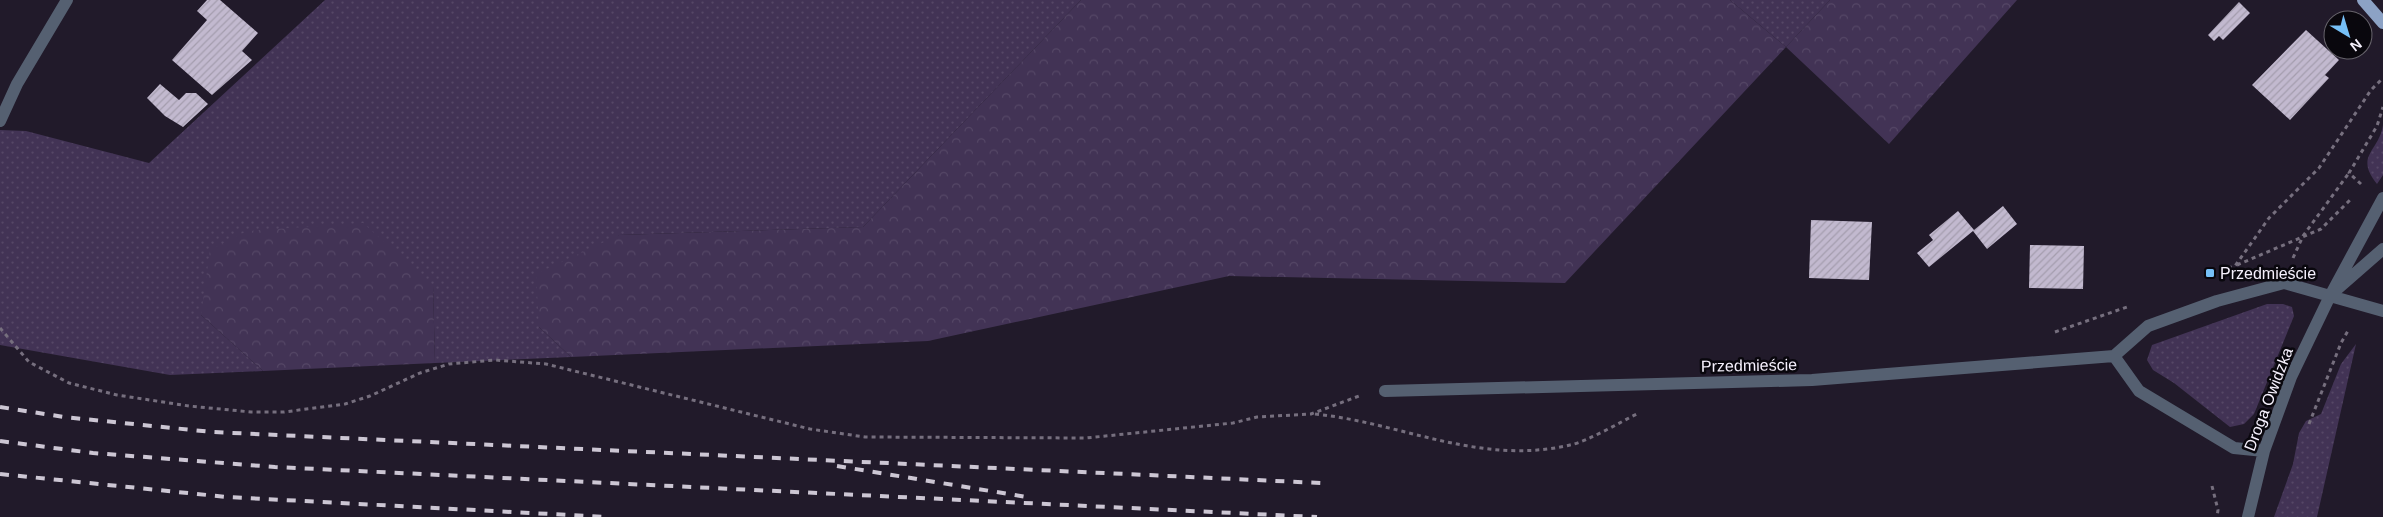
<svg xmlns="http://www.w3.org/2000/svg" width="2383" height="517" font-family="Helvetica,sans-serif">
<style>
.grass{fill:url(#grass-dots)}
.forest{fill:url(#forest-crowns)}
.building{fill:url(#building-hatch)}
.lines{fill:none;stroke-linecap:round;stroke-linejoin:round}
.path{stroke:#766f7e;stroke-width:3;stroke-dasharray:4 4;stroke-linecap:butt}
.minor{stroke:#556071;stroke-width:12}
.major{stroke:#8ca2c5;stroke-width:12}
.rail{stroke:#ccc6d3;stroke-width:4;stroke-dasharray:9 9;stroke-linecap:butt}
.poi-dot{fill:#76c0f7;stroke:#09070d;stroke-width:2}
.labels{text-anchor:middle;stroke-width:5;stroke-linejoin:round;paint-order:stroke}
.poi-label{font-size:16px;fill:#f6f1fd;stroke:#09070d;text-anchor:start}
.street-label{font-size:16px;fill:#f6f1fd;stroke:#09070d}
</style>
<defs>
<pattern id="grass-dots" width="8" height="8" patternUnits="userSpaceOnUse" patternTransform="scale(1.25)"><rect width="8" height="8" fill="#423355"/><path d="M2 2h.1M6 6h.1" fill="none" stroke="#554766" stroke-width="1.8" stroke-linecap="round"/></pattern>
<pattern id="forest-crowns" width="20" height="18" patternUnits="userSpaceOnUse" patternTransform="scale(1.25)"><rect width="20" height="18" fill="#423355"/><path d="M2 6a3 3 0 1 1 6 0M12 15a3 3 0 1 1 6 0" fill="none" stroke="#554766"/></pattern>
<pattern id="building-hatch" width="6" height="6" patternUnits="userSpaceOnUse" patternTransform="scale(1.25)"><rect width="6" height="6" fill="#c2b9cf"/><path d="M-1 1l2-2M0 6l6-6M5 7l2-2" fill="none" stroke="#a49dae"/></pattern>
</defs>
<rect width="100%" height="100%" fill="#211a2a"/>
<path class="grass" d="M325,0H1081L863,227L619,235L539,327L571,357L435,363L433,286L201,315L263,371L170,375L0,345V130L26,131L149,163Z
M1730,0H1830L1786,47Z
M2383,125V175L2377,184C2354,155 2379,152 2383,125Z
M2267,304H2283L2292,307L2294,316L2254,414L2244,424L2230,427L2174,383L2153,370L2147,360L2152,345Z
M2356,344L2317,517H2274L2293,464L2299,433L2306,421L2321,414L2341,364Z"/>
<path class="forest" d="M1081,0H1730L1786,47L1830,0H2017L1889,144L1786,47L1565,283L1229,276L928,341L571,357L539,327L536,274L619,235L863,227Z
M363,223L433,286L435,363L263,371L201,315L210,250L247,231Z"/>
<path class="building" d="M207,0H220L258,33L242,51L252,60L212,95L172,60L207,20L197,11Z
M2239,2L2250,13L2223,40L2219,36L2214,41L2208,35Z
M2306,30L2339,60L2325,75L2329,78L2290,120L2252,85Z
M160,84L179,100L186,93H196L208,104L183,127L165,116L147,98Z
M2003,206L2017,224L1987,249L1973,231L1929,267L1917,253L1933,240L1929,235L1958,211L1974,230Z
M1811,220L1872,222L1869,280L1809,278Z
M2030,245L2084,246L2083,289L2029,288Z"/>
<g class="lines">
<path class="path" d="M2361,184L2349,173L2377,126L2383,107
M2293,258L2303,236L2349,173
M2237,265L2321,229L2351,199
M2228,268L2235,266L2269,218L2319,168L2371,90L2383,78
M0,328L29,362L69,383L117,395L189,406L251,412H284L345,404L370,396L420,373L449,364L495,360L546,364L810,429L865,437L1086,438L1233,423L1257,417L1311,414L1359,396
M2055,332L2127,307
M1315,414C1403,423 1479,466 1570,445C1589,441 1620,422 1639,413
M2309,424L2341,343L2349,329
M2212,486L2218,510L2217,517"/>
<path class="minor" d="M0,121L17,84L67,0
M2335,291L2383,249
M2114,356L2139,391L2234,448L2264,451
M1385,391L1812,380L2114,356L2148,326L2217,301L2284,283L2383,311
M2248,517L2264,451L2291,377L2330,296L2383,198"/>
<path class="major" d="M2363,0L2383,23"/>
<path class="rail" d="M0,407L64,417L212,432L1321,483
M0,441L93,453L275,467L1317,517
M837,466L1027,497
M0,474L227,497L607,517"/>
</g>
<rect class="poi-dot" x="2205" y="268" width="10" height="10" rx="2.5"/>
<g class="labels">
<g class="poi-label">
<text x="2220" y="279">Przedmieście</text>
</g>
<g class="street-label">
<text transform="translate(1749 365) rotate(-1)" y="6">Przedmieście</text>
<text transform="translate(2268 399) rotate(-69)" y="6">Droga Owidzka</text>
</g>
</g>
<g transform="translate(2348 35) rotate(142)"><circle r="24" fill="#09070d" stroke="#68656d"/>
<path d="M0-4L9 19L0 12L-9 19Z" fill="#76c0f7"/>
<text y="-8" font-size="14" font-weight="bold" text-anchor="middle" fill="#f6f1fd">N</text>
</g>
</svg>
